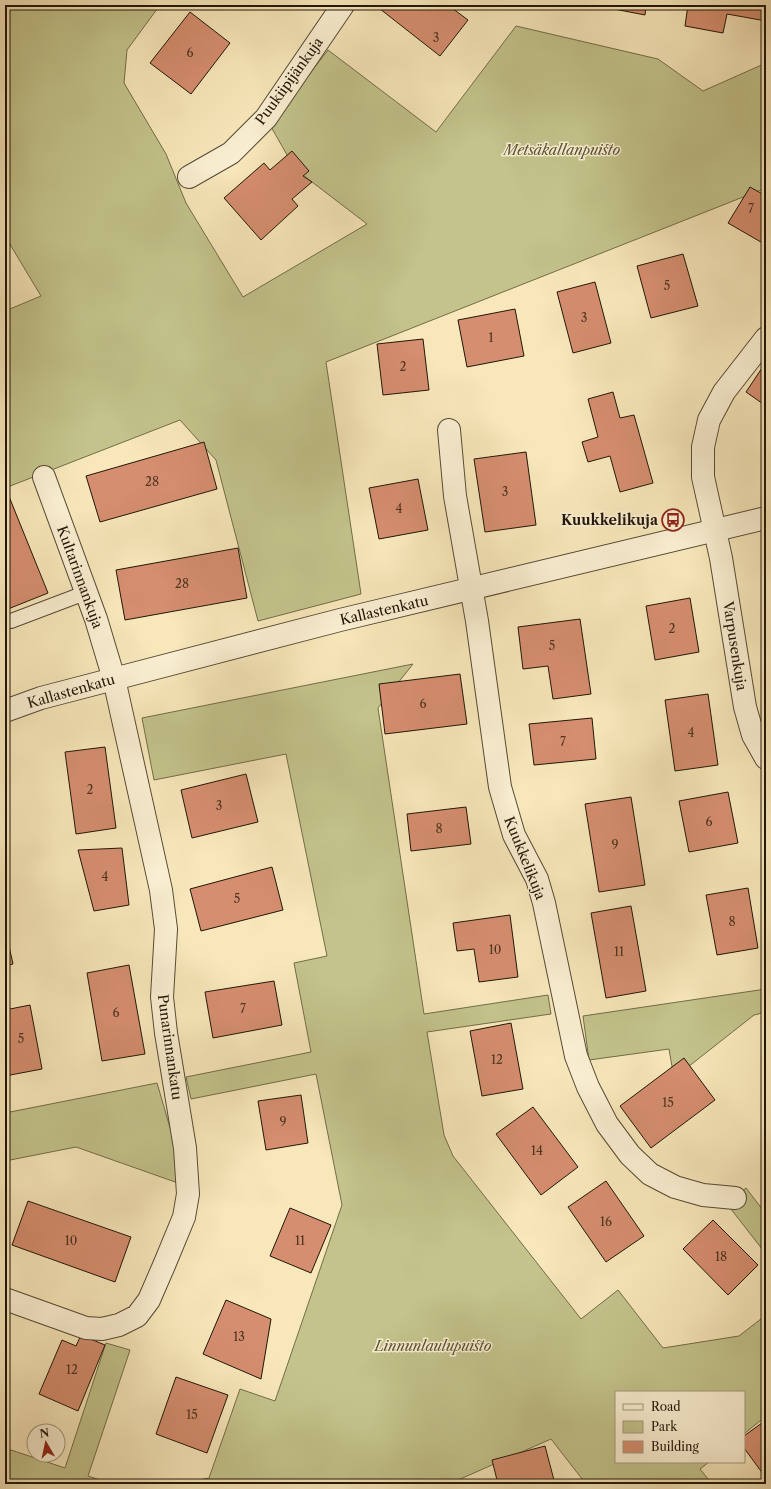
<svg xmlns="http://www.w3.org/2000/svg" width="771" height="1489" font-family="'Libre Caslon Text',serif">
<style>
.green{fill:#c3c38b;stroke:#726c4a}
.building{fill:#d58e6f;stroke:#211608}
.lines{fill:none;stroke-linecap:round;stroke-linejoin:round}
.service-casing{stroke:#564a34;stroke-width:16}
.minor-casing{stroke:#564a34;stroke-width:24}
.tertiary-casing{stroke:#564a34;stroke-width:24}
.service{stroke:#faefd2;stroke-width:14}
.minor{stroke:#faefd2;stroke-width:22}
.tertiary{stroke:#faefd2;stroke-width:22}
.labels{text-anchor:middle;stroke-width:3;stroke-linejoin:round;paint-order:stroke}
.number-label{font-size:12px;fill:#4e3422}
.street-label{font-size:14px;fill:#211608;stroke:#faefd2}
.park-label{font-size:14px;font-style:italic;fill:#5a5336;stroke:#faefd2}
.poi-label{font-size:14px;font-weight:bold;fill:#211608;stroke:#faefd2;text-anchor:end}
</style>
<rect width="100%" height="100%" fill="#f7e7ba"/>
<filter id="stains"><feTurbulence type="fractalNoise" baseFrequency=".005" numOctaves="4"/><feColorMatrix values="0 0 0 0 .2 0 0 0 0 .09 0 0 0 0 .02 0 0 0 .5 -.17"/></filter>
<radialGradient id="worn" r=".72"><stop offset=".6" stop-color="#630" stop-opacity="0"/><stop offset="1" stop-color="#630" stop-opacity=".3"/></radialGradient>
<path class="green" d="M5,5H160L127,50L124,83L166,154L186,203L243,297L367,224L295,169L270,125L328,50L436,132L516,26L658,59L703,91L766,63V188L326,362L361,594L258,621L216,460L180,420L5,488V311L41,296L5,236Z
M413,664L378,708L424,1014L548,995L551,1014L427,1032L444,1135L453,1156L581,1319L618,1290L663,1348L739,1336L766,1315V1416L744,1434V1392H616V1462H709L700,1469L712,1484H586L551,1439L449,1484H180L209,1478L240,1389L275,1401L342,1205L316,1074L191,1099L186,1077L311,1052L294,963L327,956L286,754L154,780L142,718Z
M766,989V1012L754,1015L674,1078L669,1049L589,1060L583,1016Z
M157,1083L178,1155V1183L76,1147L5,1161V1113Z
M746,1188L766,1214V1254L727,1204Z
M106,1343L130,1350L88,1476L112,1484H5V1448L65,1468Z"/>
<path class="building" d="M375,5H448L468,20L440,56Z
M615,5H646L645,15L614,9Z
M688,5H766V21L727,14L723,33L685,26Z
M190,12L230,43L191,94L150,63Z
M292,151L309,171L303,176L312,182L292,199L298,206L261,240L224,198L264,163L270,170Z
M750,187L766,196V245L728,223Z
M683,254L698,306L651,318L637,266Z
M595,282L611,343L573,353L557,292Z
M515,309L524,356L467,367L458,320Z
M423,339L429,390L383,395L377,344Z
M766,362V406L746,392Z
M613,392L620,418L634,415L653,483L620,492L610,456L588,462L582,442L598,437L588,399Z
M204,442L217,489L100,522L86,476Z
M526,452L536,525L485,532L474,459Z
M418,479L428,530L379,539L369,488Z
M8,494L48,593L8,609L5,601V495Z
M238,548L247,598L125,620L116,570Z
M766,564V583L763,565Z
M690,598L699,652L655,660L646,606Z
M580,619L591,694L553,699L548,666L523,669L518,627Z
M460,674L467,724L385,734L379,684Z
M708,694L718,765L675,771L665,700Z
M592,718L596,759L534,765L529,724Z
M105,747L116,828L76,834L65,752Z
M246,774L258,822L192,838L181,790Z
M728,792L738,843L689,852L679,801Z
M631,797L645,885L599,892L585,804Z
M466,807L471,844L411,851L407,814Z
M122,848L129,905L94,911L78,850Z
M272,867L283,910L201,931L190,889Z
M748,888L758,948L717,955L706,895Z
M631,906L646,991L606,998L591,913Z
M510,915L518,977L479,982L474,949L457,951L453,923Z
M5,928L13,964L5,966Z
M129,965L145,1054L102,1061L87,973Z
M274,981L282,1025L213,1038L205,992Z
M30,1005L42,1069L5,1076V1010Z
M511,1023L523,1089L482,1096L470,1031Z
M684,1058L715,1100L651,1148L620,1106Z
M301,1095L308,1143L266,1150L258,1101Z
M533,1107L578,1167L541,1195L496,1134Z
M606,1181L644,1236L606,1262L568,1207Z
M28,1201L131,1237L115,1282L12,1245Z
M290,1208L331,1225L311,1273L270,1256Z
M713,1220L758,1265L728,1295L683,1249Z
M226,1300L271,1319L261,1379L203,1354Z
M5,1309L10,1311L5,1322Z
M81,1335L105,1345L78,1411L39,1394L62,1340L76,1346Z
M176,1377L228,1395L207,1453L156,1434Z
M766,1420V1478L744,1448V1436Z
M545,1446L555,1484H498L492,1460Z"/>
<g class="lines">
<g class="service-casing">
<path id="service" d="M11,621L85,593"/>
</g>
<g class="minor-casing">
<path id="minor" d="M189,177L231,153L266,118L343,5
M766,338L724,392L709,420L703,447V477L721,558L745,707L753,735L766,758
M449,430L455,496L477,621L500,787L514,835L537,879L544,903L576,1056L588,1087L607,1124L630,1155L650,1174L675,1187L703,1195L735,1198
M5,1299L86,1328L102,1329L119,1325L137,1316L149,1300L165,1263L184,1217L188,1194L185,1148L166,1033L162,997L166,929L161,890L114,679L96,619L44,477"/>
</g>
<g class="tertiary-casing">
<path id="tertiary" d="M5,711L41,698L340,620L766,518"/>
</g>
<use href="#service" class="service"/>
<use href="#minor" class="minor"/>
<use href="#tertiary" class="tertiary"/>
</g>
<defs>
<g id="bus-ring" transform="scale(1.15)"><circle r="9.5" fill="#faefd2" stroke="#8f2418" stroke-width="1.5"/><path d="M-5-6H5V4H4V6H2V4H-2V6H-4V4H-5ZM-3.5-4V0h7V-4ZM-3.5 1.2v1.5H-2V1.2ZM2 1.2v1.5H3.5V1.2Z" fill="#8f2418"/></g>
</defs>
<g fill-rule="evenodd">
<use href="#bus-ring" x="673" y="520"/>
</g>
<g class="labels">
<g class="number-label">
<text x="436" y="42">3</text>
<text x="190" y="57">6</text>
<text x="751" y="213">7</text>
<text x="667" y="290">5</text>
<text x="584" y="322">3</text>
<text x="491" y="342">1</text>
<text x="403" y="371">2</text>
<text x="152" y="486">28</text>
<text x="505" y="496">3</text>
<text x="399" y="513">4</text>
<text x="182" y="588">28</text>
<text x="672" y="633">2</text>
<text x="552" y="650">5</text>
<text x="423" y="708">6</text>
<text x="691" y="737">4</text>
<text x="563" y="746">7</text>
<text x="90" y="794">2</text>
<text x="219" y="810">3</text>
<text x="709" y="826">6</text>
<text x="439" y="833">8</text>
<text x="615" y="849">9</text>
<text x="105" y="881">4</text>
<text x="237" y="903">5</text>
<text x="732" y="926">8</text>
<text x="495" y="954">10</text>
<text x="619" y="956">11</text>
<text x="243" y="1013">7</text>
<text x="116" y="1017">6</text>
<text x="21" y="1043">5</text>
<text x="497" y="1064">12</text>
<text x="668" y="1107">15</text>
<text x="283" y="1126">9</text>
<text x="537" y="1155">14</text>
<text x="606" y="1226">16</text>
<text x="71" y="1245">10</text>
<text x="300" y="1245">11</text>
<text x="721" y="1261">18</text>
<text x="239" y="1341">13</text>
<text x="72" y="1374">12</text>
<text x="192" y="1419">15</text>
</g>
<g class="street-label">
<text transform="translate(289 81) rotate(-54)" y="5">Puukiipijänkuja</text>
<text transform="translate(80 577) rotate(70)" y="5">Kultarinnankuja</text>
<text transform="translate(384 610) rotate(-13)" y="5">Kallastenkatu</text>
<text transform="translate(735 646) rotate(81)" y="5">Varpusenkuja</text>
<text transform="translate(71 691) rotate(-16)" y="5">Kallastenkatu</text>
<text transform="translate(525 858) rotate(68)" y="5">Kuukkelikuja</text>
<text transform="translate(170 1047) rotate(82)" y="5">Punarinnankatu</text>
</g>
<g class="park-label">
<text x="562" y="155">Metsäkallanpuisto</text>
<text x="433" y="1351">Linnunlaulupuisto</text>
</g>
<g class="poi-label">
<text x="658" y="525">Kuukkelikuja</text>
</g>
</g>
<rect width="771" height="1489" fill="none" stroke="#f7e7ba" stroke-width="20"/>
<rect x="6" y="6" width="759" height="1477" fill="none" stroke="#211608" stroke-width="2"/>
<rect x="10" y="10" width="751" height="1469" fill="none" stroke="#211608"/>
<rect x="615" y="1391" width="130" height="72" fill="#faefd2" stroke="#a39881"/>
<rect x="623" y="1404" width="20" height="6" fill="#faefd2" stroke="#a39881"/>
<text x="651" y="1411" font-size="12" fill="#211608">Road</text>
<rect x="623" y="1421" width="20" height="12" fill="#c3c38b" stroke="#a39881"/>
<text x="651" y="1431" font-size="12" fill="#211608">Park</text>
<rect x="623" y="1441" width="20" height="12" fill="#d58e6f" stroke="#a39881"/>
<text x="651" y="1451" font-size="12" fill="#211608">Building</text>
<g transform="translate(46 1443) rotate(351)"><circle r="19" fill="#faefd2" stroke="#a39881"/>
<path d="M0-3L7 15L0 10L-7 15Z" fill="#8f2418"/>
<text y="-6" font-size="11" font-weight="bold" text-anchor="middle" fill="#211608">N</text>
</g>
<rect width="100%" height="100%" filter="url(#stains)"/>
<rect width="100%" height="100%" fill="url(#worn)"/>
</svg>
